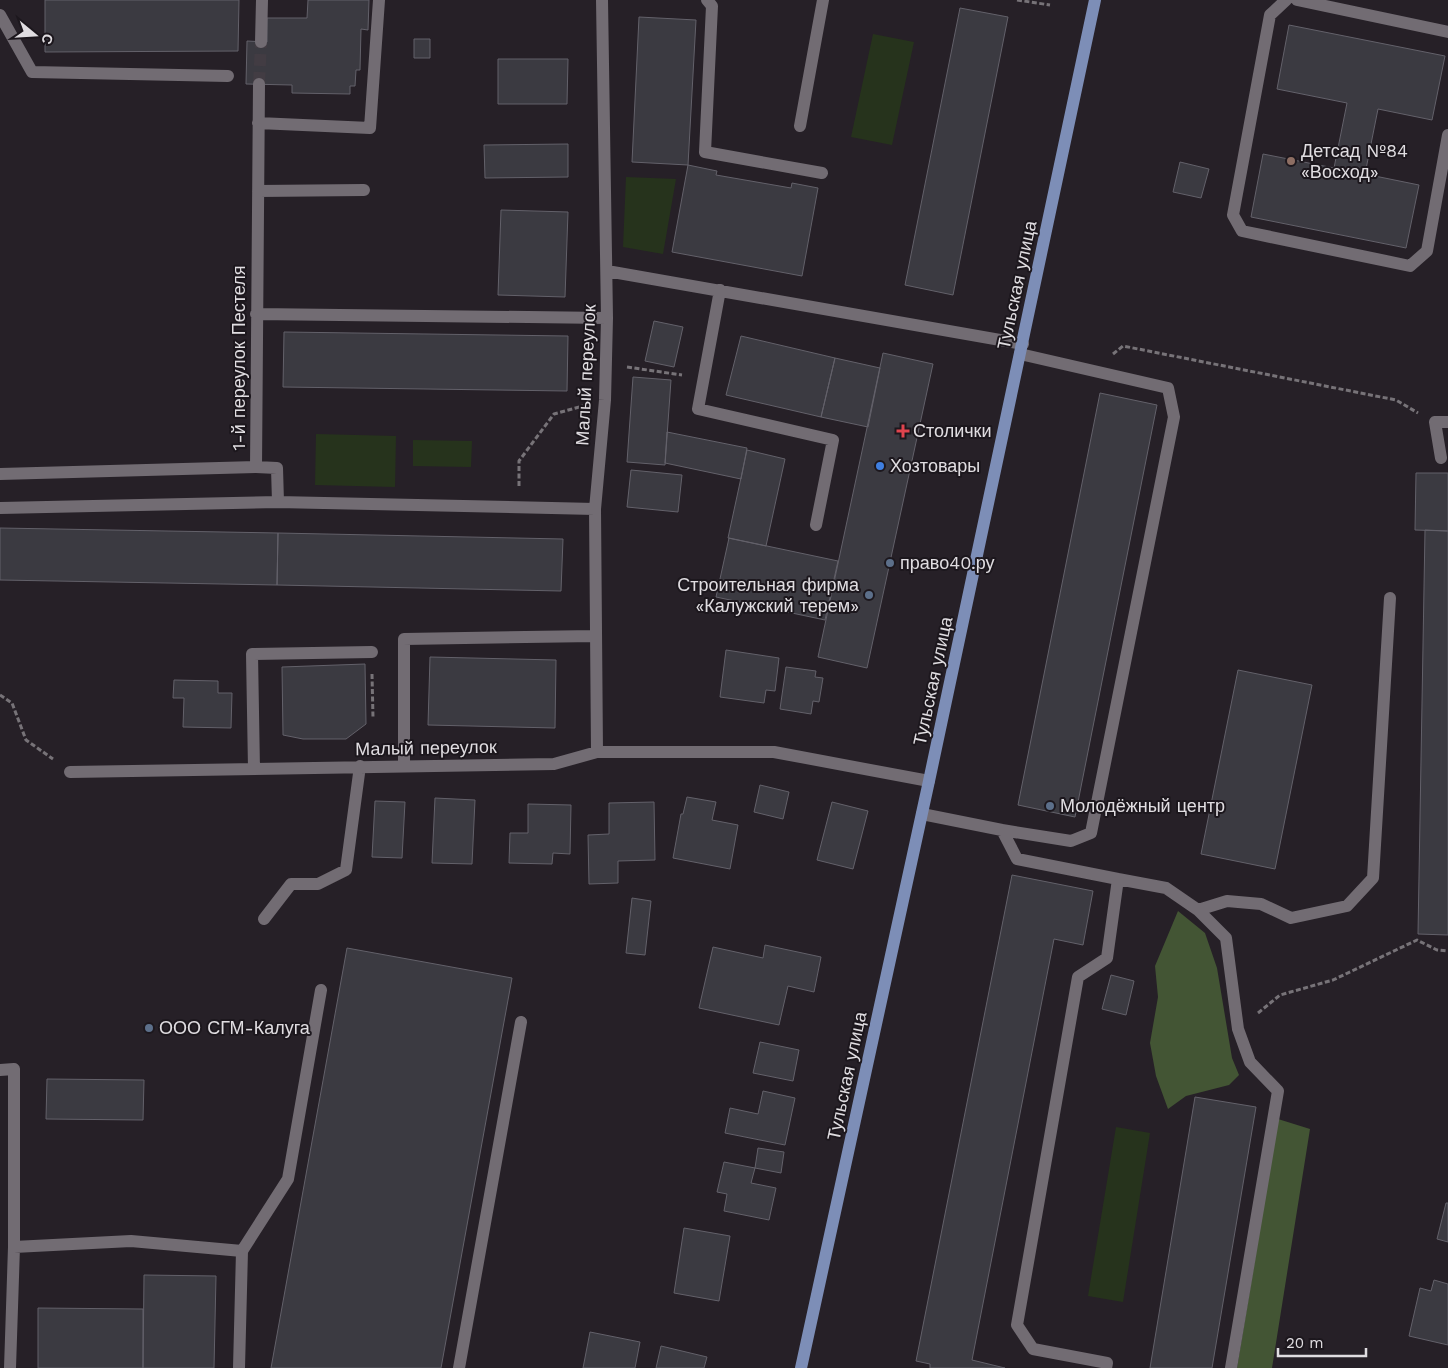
<svg xmlns="http://www.w3.org/2000/svg" width="1448" height="1368" font-family="'Work Sans',sans-serif">
<style>
.green{fill:#26331c}
.forest{fill:#435534}
.building{fill:#3b3a41;stroke:#63616a}
.lines{fill:none;stroke-linecap:round;stroke-linejoin:round}
.minor-tunnel{stroke:#423c43;stroke-width:12;stroke-dasharray:12 6;stroke-linecap:butt}
.path{stroke:#777378;stroke-width:3;stroke-dasharray:5 2.5;stroke-linecap:butt}
.minor{stroke:#726c73;stroke-width:12}
.major{stroke:#7d8eb7;stroke-width:12}
.education-dot{fill:#8d6e63;stroke:#1c171d;stroke-width:2}
.health-dot{fill:#e0444e;stroke:#1c171d;stroke-width:2}
.shop-dot{fill:#3f7fe0;stroke:#1c171d;stroke-width:2}
.service-dot{fill:#5c6f8a;stroke:#1c171d;stroke-width:2}
.labels{text-anchor:middle;stroke-width:4;stroke-linejoin:round;paint-order:stroke}
.poi-label{font-size:18px;fill:#e0dde1;stroke:#1c171d;text-anchor:start}
.street-label{font-size:18px;fill:#e0dde1;stroke:#1c171d}
</style>
<rect width="100%" height="100%" fill="#262027"/>
<path class="green" d="M873,34L914,42L892,145L851,137Z
M626,177L676,179L663,254L623,247Z
M316,434L396,436L395,487L315,485Z
M413,440L472,441L471,467L413,466Z
M1116,1127L1150,1133L1123,1302L1088,1296Z"/>
<path class="forest" d="M1178,911L1205,933L1217,968L1232,1058L1239,1075L1229,1085L1186,1096L1168,1109L1156,1076L1150,1043L1158,997L1155,966Z
M1278,1119L1310,1129L1272,1368H1237Z"/>
<path class="building" d="M45,0H239L238,51L45,52Z
M308,0H369L368,30L361,29L360,70H356L355,86H350V94L292,93V85L246,84L247,41L267,42V18H307Z
M960,8L1008,17L953,295L905,285Z
M639,17L696,20L688,165L632,162Z
M1289,25L1445,56L1432,120L1378,109L1365,174L1419,185L1406,248L1251,217L1263,154L1334,168L1347,103L1277,89Z
M414,39H430V58H414Z
M498,59H568L567,104H498Z
M568,144V177L485,178L484,145Z
M1180,162L1209,169L1201,198L1173,192Z
M688,165L717,171L716,175L791,188L792,183L818,188L802,276L672,252Z
M501,210L568,212L565,297L498,295Z
M654,321L683,327L674,367L645,361Z
M284,332L568,336L567,391L283,387Z
M741,336L835,358L821,417L726,395Z
M883,353L933,364L867,668L818,657Z
M835,358L880,368L868,427L821,417Z
M633,377L671,380L665,465L627,462Z
M1100,393L1157,405L1075,817L1018,805Z
M667,432L747,448L741,479L665,463Z
M747,450L785,459L766,546L728,538Z
M631,470L682,475L678,512L627,507Z
M1416,473H1448V531L1415,530Z
M0,528L278,533L277,585L0,580Z
M1425,530L1448,531V935L1418,934Z
M278,533L563,539L561,591L277,585Z
M729,538L838,561L825,620L716,597Z
M726,650L779,658L775,691L766,690L764,703L720,697Z
M430,657L556,660L555,728L428,725Z
M365,664L366,724L346,739H303L283,735L282,667Z
M786,667L816,671L815,677L823,678L819,702L813,701L811,714L780,709Z
M1238,670L1312,685L1275,869L1201,854Z
M174,680L218,681V693H232L231,728L183,727L184,698H173Z
M760,785L789,792L783,819L754,812Z
M687,797L716,802L712,820L738,825L730,869L673,858L681,814H683Z
M435,798L475,800L472,864L432,863Z
M375,801L405,802L402,858L372,857Z
M654,802L655,860L618,861V883L589,884L588,835L609,834V803Z
M832,802L868,811L853,869L817,860Z
M528,804L571,805L570,854L553,853L552,864L509,863L510,833H528Z
M1012,875L1093,891L1083,945L1054,939L972,1360L1005,1368H930V1364L916,1361Z
M632,898L651,901L645,955L626,953Z
M765,945L821,957L814,992L788,986L779,1025L699,1008L713,947L763,958Z
M347,948L512,978L441,1368H271Z
M1111,975L1134,981L1126,1015L1102,1009Z
M760,1042L799,1050L793,1081L753,1073Z
M47,1079L144,1080L143,1120L46,1119Z
M763,1091L795,1098L785,1145L725,1133L730,1108L758,1114Z
M1195,1097L1256,1107L1212,1368H1150Z
M758,1148L784,1152L781,1173L755,1168Z
M724,1162L755,1168L751,1183L776,1188L769,1220L724,1211L727,1194L717,1192Z
M1446,1203H1448V1242L1437,1239Z
M684,1228L730,1236L719,1301L674,1293Z
M144,1275L216,1276L214,1368H143Z
M1434,1280L1448,1284V1345L1409,1336L1420,1288L1431,1291Z
M38,1308L143,1309V1368H38Z
M590,1332L640,1342L635,1368H583Z
M661,1346L707,1357L704,1368H656Z"/>
<g class="lines">
<path class="minor-tunnel" d="M259,84L261,42"/>
<path class="path" d="M1017,0L1050,5
M1113,354L1123,346L1396,400L1418,413
M627,367L682,375
M519,486V461L554,414L583,406
M372,674L373,718
M0,695L12,703L26,740L53,759
M1258,1013L1280,995L1333,980L1417,940L1437,950L1448,951"/>
<path class="minor" d="M707,0L712,6L705,152L822,173
M1286,0L1270,15L1233,215L1242,231L1410,266L1427,251L1448,135
M1297,0L1448,32
M0,15L32,72L228,76
M261,42L262,0
M258,123L370,128L379,0
M800,126L823,0
M258,191L364,190
M607,271L1023,344
M720,290L698,409L833,440L816,525
M256,314L607,318
M1441,458L1435,422H1448
M0,474L256,467L259,84
M278,502L595,509
M0,508L278,502L277,468L256,467
M597,752L595,509L605,400L607,318L602,0
M404,765V639L595,636
M254,769L252,654L372,652
M70,772L554,764L597,752H774L929,781
M922,814L1002,830L1017,859L1118,879L1107,958L1078,977L1017,1325L1033,1349L1107,1363L1106,1368
M1002,830L1071,841L1091,833L1174,417L1168,388L1020,354
M1118,879L1166,888L1198,910L1226,938L1238,1029L1250,1062L1278,1091L1231,1368
M1198,910L1227,901L1261,904L1291,918L1347,906L1373,878L1390,598
M264,919L291,884H318L346,870L360,766
M0,1070L14,1069V1247L131,1241L242,1251
M10,1368L14,1247
M239,1368L242,1251L288,1179L321,990
M459,1368L521,1022"/>
<path class="major" d="M801,1368L929,781L1095,0"/>
</g>
<circle class="education-dot" cx="1291" cy="161" r="5"/>
<path class="health-dot" d="M900.5 423.5h5v5h5v5h-5v5h-5v-5h-5v-5h5z"/>
<circle class="shop-dot" cx="880" cy="466" r="5"/>
<g class="service-dot">
<circle cx="890" cy="563" r="5"/>
<circle cx="869" cy="595" r="5"/>
<circle cx="1050" cy="806" r="5"/>
<circle cx="149" cy="1028" r="5"/>
</g>
<g class="labels">
<g class="poi-label">
<text x="1301" y="157">Детсад №84<tspan x="1301" dy="21">«Восход»</tspan></text>
<text x="913" y="437">Столички</text>
<text x="890" y="472">Хозтовары</text>
<text x="900" y="569">право40.ру</text>
<text x="859" y="591" text-anchor="end">Строительная фирма<tspan x="859" dy="21">«Калужский терем»</tspan></text>
<text x="1060" y="812">Молодёжный центр</text>
<text x="159" y="1034">ООО СГМ-Калуга</text>
</g>
<g class="street-label">
<text transform="translate(1017 285) rotate(-78)" y="6">Тульская улица</text>
<text transform="translate(239 358) rotate(-90)" y="6">1-й переулок Пестеля</text>
<text transform="translate(586 375) rotate(-87)" y="6">Малый переулок</text>
<text transform="translate(933 681) rotate(-78)" y="6">Тульская улица</text>
<text transform="translate(426 748) rotate(-1)" y="6">Малый переулок</text>
<text transform="translate(847 1076) rotate(-78)" y="6">Тульская улица</text>
</g>
</g>
<g transform="translate(35 35) rotate(108)" stroke="#1c171d" stroke-width="4" paint-order="stroke">
<path d="M0-4L9 19L0 12L-9 19Z" fill="#e0dde1"/>
<text y="-8" font-size="14" font-weight="bold" text-anchor="middle" fill="#e0dde1">С</text>
</g>
<path d="M1278 1348v8h88v-8" fill="none" stroke="#e0dde1" stroke-width="2.5"/>
<text x="1286" y="1348" font-size="15" fill="#e0dde1" stroke="#1c171d" stroke-width="4" paint-order="stroke">20 m</text>
</svg>
